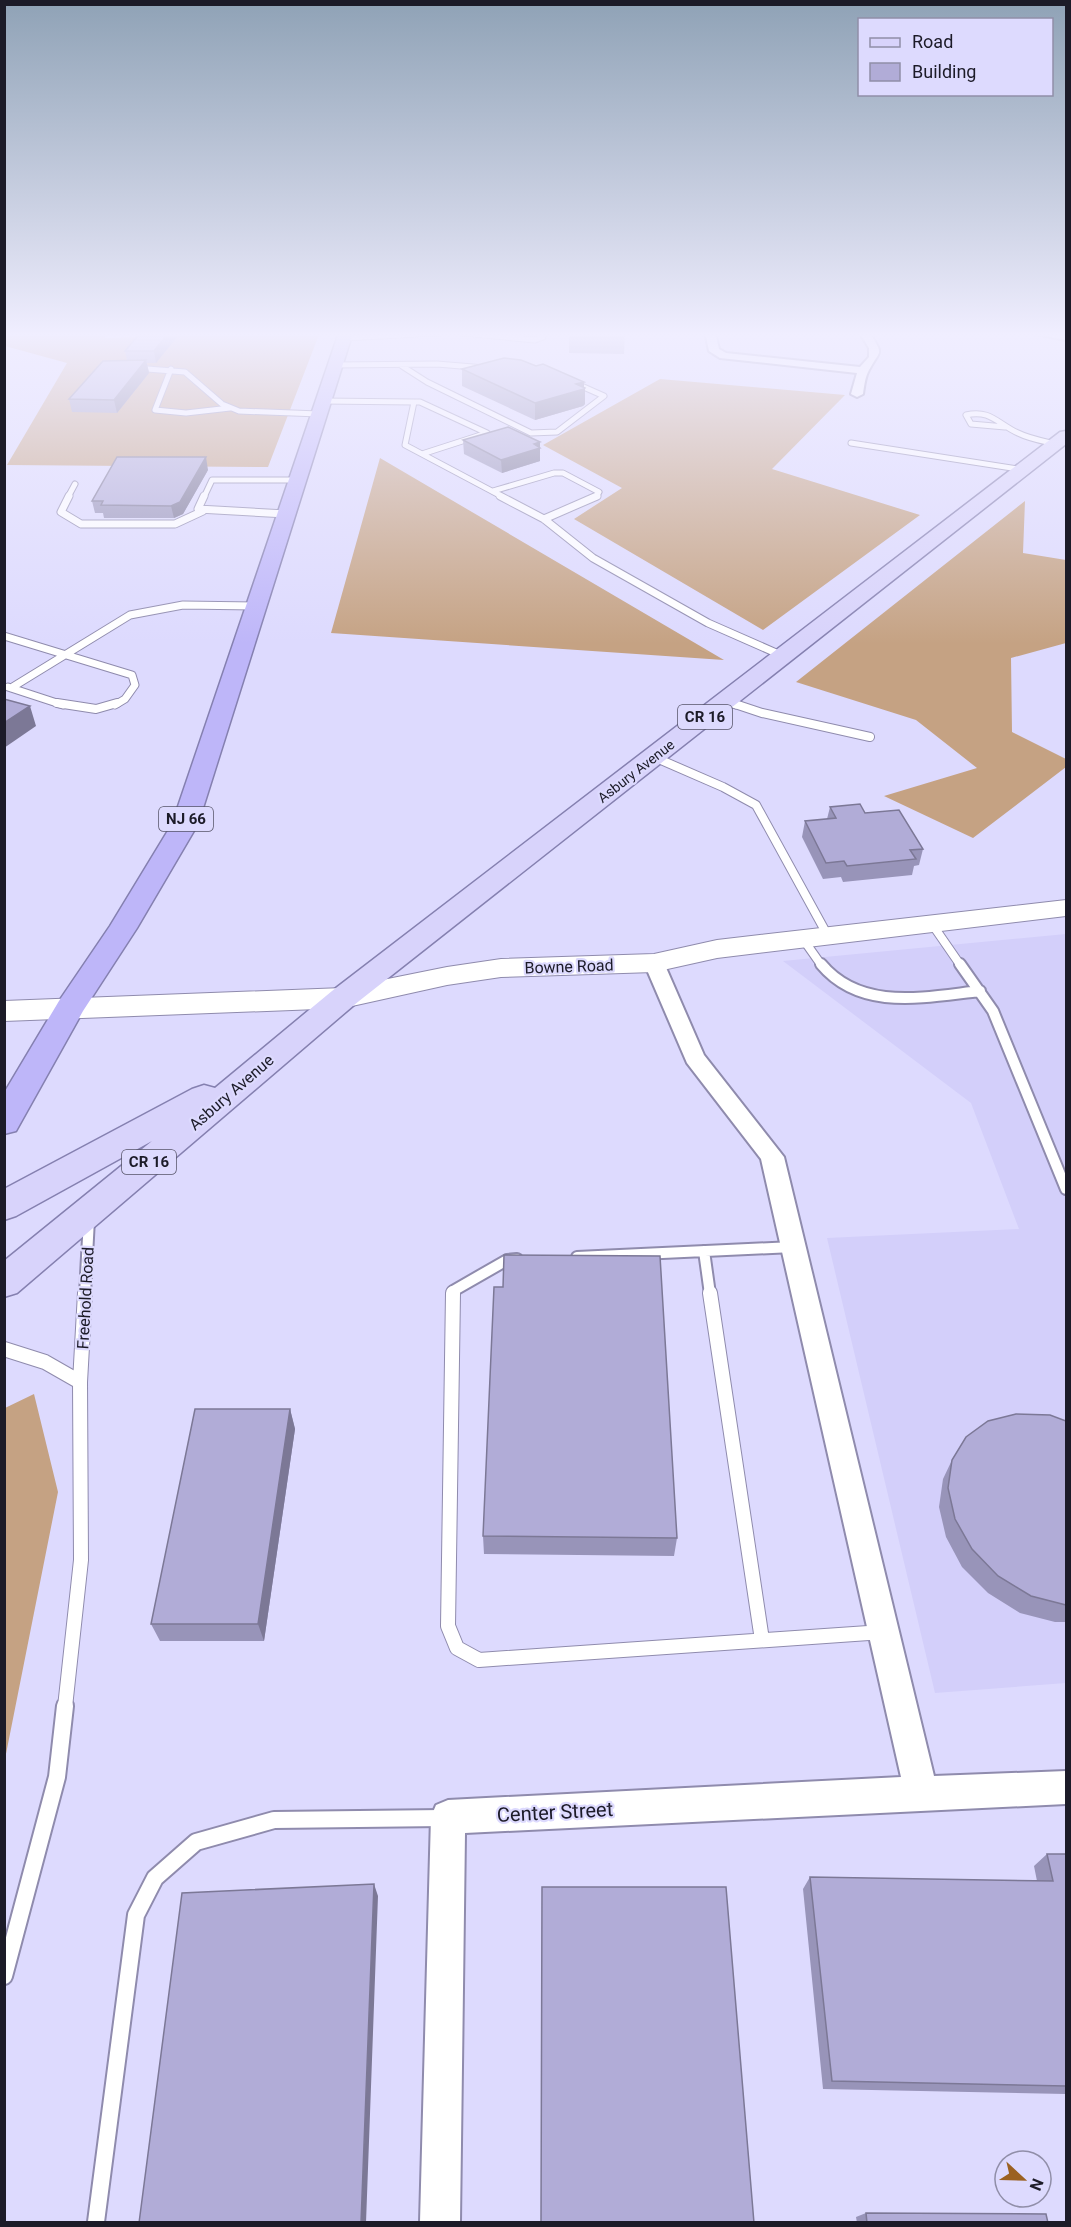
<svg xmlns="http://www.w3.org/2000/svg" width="1071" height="2227" font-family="Roboto,sans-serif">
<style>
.built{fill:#d3cffa}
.forest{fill:#c5a283}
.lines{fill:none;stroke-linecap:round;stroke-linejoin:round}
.lane-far5-casing{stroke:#8f8bad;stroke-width:7}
.lane-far4-casing{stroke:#8f8bad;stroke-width:9}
.lane-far3-casing{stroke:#8f8bad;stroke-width:10}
.lane-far2-casing{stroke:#8f8bad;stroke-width:14}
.lane-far1-casing{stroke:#8f8bad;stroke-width:16}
.lane-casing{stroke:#8f8bad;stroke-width:20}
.street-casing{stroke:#8f8bad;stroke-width:4}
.secondary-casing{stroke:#8f8bad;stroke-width:2}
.primary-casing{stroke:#8580b0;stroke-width:3}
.highway-casing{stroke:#8580b0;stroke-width:3}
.lane-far5{stroke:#fff;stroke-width:5}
.lane-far4{stroke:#fff;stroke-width:7}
.lane-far3{stroke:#fff;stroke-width:8}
.lane-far2{stroke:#fff;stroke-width:10}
.lane-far1{stroke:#fff;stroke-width:14}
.lane{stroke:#fff;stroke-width:16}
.street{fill:#fff;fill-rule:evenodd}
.secondary{fill:#fff;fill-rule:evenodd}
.primary{fill:#d8d3fb;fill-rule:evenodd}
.highway{fill:#beb6f9;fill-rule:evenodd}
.wall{fill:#9894b9}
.shaded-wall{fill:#7c7896}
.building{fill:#b1acd7;stroke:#7c7896;stroke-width:1.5}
.labels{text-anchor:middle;stroke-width:4.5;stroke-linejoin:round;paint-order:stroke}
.far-street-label{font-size:14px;fill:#1c1b28;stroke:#dddafe}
.shield{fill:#dddafe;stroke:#565468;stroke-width:1.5}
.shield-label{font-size:15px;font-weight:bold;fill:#1c1b28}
.street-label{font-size:16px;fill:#1c1b28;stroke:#dddafe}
.near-street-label{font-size:20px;fill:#1c1b28;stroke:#dddafe}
</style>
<rect width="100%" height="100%" fill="#dddafe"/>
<path class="built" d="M1066,934V1683L935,1693L827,1238L1019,1229L971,1103L783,961Z"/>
<path class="forest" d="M5,332H107L105,338L320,332L268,467L7,465L67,363L5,346Z
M660,379L845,395L772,469L920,515L763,630L574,519L622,488L543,445Z
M380,458L724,660L331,633Z
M1025,501L1023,553L1066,560V643L1011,658L1012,732L1066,759V767L973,838L884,796L977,768L916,720L796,682Z
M34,1394L58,1492L5,1759V1408Z"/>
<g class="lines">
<g class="lane-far5-casing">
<path id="lane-far5" d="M345,338L453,332L535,340L543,337V332
M335,365L437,364L485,368
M402,366L427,382L531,433L557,432L604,396L570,381
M135,368L185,372L222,404L239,411L319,414
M171,369L155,410L186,413L230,408
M323,401L414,402
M414,402H420L487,433L422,454L405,445Z
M1005,427L971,424L966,415C990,409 998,424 1018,433C1030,439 1043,441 1056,444
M851,443L1024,470
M422,454L503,497
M493,491L554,473H563L599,492L596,497
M68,497L75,484
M204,497L212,480H297"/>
</g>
<g class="lane-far4-casing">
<path id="lane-far4" d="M69,496L61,512L81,524H175L203,511
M204,496L198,509L286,514
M500,496L544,519L593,558L708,623L783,656
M544,519L597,496
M4,636L132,675L135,685L125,699L115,705
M8,687L11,688L130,615L183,605L255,606
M11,688L63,705
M725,701L736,705"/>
</g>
<g class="lane-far3-casing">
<path id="lane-far3" d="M57,703L96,709L117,703
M732,703L762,713L870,737
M654,757L723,787L756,805L828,936
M932,924L961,966
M803,939L822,966"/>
</g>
<g class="lane-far2-casing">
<path id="lane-far2" d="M821,964C861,1012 925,997 980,991
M960,964L993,1011L1066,1189
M704,1251L710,1294
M577,1257L793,1247
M85,1294L89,1219
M453,1294V1291L507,1260L517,1259"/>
</g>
<g class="lane-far1-casing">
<path id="lane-far1" d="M453,1293L448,1626L457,1648L479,1660L883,1632
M710,1293L762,1640
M4,1349L45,1362L80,1382
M65,1707L81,1560L80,1382L85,1293"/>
</g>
<g class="lane-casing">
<path id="lane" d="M4,1976L57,1777L65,1706
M96,2222L136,1915L155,1878L196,1842L274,1820L443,1818"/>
</g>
<g class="street-casing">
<path id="street" d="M705,332H715L719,349L726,353L860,367L869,357V348L859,332H869C884,356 881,348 869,370C865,377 864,387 863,394L857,397L851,394L857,373L720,358L709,351Z
M1035,332L1066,334V340L1036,334Z
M654,956L661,958L664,963L704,1055L784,1157L934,1776L1066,1771V1804L465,1833L460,2222H420L431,1817L436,1805L448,1800L901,1777L761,1159L687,1063L644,963L647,958Z"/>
</g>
<g class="secondary-casing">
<path id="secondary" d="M1066,900V916L717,958L654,972L501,977L447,985L343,1008L4,1021V1001L343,988L447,967L501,959L654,954L717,940Z"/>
</g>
<g class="primary-casing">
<path id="primary" d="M1066,431V444L354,1005L17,1293L4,1297V1261L152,1141L16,1216L4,1220V1189L192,1089L204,1085L215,1088L332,991L1060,432Z"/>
</g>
<g class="highway-casing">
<path id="highway" d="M339,332H353L198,824L137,928L83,1011L16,1131L4,1134V1093L59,1001L110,926L172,824Z"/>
</g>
<use href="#lane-far5" class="lane-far5"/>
<use href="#lane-far4" class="lane-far4"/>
<use href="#lane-far3" class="lane-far3"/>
<use href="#lane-far2" class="lane-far2"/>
<use href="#lane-far1" class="lane-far1"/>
<use href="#lane" class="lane"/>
<use href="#street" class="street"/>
<use href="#secondary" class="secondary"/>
<use href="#primary" class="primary"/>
<use href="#highway" class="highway"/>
</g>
<path class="wall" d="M141,332H181L156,363H147L149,373L117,413L72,412L69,399L127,360L125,351Z
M569,332H625L624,354L569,353Z
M462,369L584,387L585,404L583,406L535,420L462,386Z
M463,440L540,442V461L502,473L464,454Z
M208,470L183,514L174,518H104L103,513H95L92,501Z
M830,807L865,813L923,849L919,865L914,866L912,875L843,882L841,877L823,879L802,837L805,821L827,819Z
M290,1409L295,1429L264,1641H160L151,1624Z
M1066,1421V1622H1055L1020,1613L988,1593L962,1567L946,1537L939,1507L943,1479L952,1460Z
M483,1536L677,1538L674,1556L484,1554Z
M1047,1854H1066V2094L823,2089L803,1889L810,1877L1037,1881L1034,1866Z
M866,2213L1048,2223H857L856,2217Z"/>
<path class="shaded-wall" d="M169,332H181L156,363L154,351Z
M146,360L149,373L117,413L114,400Z
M584,382V389L585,388V404L583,406L535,420V403L576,384Z
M540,442V461L502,473L501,460L534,444Z
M206,457L208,470L183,514L174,518L171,506Z
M30,706L36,726L4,748V723Z
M290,1409L295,1429L264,1641L258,1624Z
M374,1884L378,1896L366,2223H361Z"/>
<path class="building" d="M141,332H169L154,351H125Z
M504,358L521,360L536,366L543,364L584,382L576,384L585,388L584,389L535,403L462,369Z
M146,360L114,400L69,399L103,361Z
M508,427L540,442L534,444L540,448L501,460L463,440Z
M117,457H206L180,502L171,506L101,505L103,501H92Z
M4,699L30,706L4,723Z
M860,804L865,813L899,810L923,849L910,850L916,859L847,866L844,861L826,863L805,821L836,818L830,807Z
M504,1255L660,1256L677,1538L483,1536L494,1287H503Z
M195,1409H290L258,1624H151Z
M1016,1414L1050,1415L1066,1421V1605L1031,1596L998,1576L972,1549L955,1519L948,1488L952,1460L966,1437L988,1421Z
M1047,1854H1066V2086L832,2081L810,1877L1053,1881Z
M374,1884L361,2223H139L182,1893Z
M542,1887H726L754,2223H541Z
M866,2213L1046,2214L1048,2223H867Z"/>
<linearGradient id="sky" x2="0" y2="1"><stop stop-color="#8fa2b6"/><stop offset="0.52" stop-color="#f0eeff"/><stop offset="1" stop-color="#f0eeff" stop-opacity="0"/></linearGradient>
<rect width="1071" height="644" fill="url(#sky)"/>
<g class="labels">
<g class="far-street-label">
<text transform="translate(636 771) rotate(-38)" y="5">Asbury Avenue</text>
</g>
<g class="shield">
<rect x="678" y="705" width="54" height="24" rx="4.5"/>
<rect x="159" y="807" width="54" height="24" rx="4.5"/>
<rect x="122" y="1150" width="54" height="24" rx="4.5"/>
</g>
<g class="shield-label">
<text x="705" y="722">CR 16</text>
<text x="186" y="824">NJ 66</text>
<text x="149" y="1167">CR 16</text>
</g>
<g class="street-label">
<text transform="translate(569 966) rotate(-2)" y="6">Bowne Road</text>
<text transform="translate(231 1092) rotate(-41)" y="6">Asbury Avenue</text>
<text transform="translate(85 1298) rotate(-87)" y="6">Freehold Road</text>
</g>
<g class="near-street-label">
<text transform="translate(555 1812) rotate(-3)" y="7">Center Street</text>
</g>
</g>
<rect width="1071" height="2227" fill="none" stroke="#1c1b28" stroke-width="12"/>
<rect x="858" y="18" width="195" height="78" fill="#dddafe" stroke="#908ea8" stroke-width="1.5"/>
<rect x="870" y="38" width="30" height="9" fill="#d8d3fb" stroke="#908ea8" stroke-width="1.5"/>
<text x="912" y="48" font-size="18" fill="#1c1b28">Road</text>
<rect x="870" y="63" width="30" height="18" fill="#b1acd7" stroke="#908ea8" stroke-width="1.5"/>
<text x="912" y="78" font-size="18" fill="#1c1b28">Building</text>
<g transform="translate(1023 2179) rotate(112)"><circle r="28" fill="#dddafe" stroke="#908ea8" stroke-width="1.5"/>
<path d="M0-4.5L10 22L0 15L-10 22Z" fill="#9b6121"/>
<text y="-9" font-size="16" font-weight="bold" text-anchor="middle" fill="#1c1b28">N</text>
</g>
</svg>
